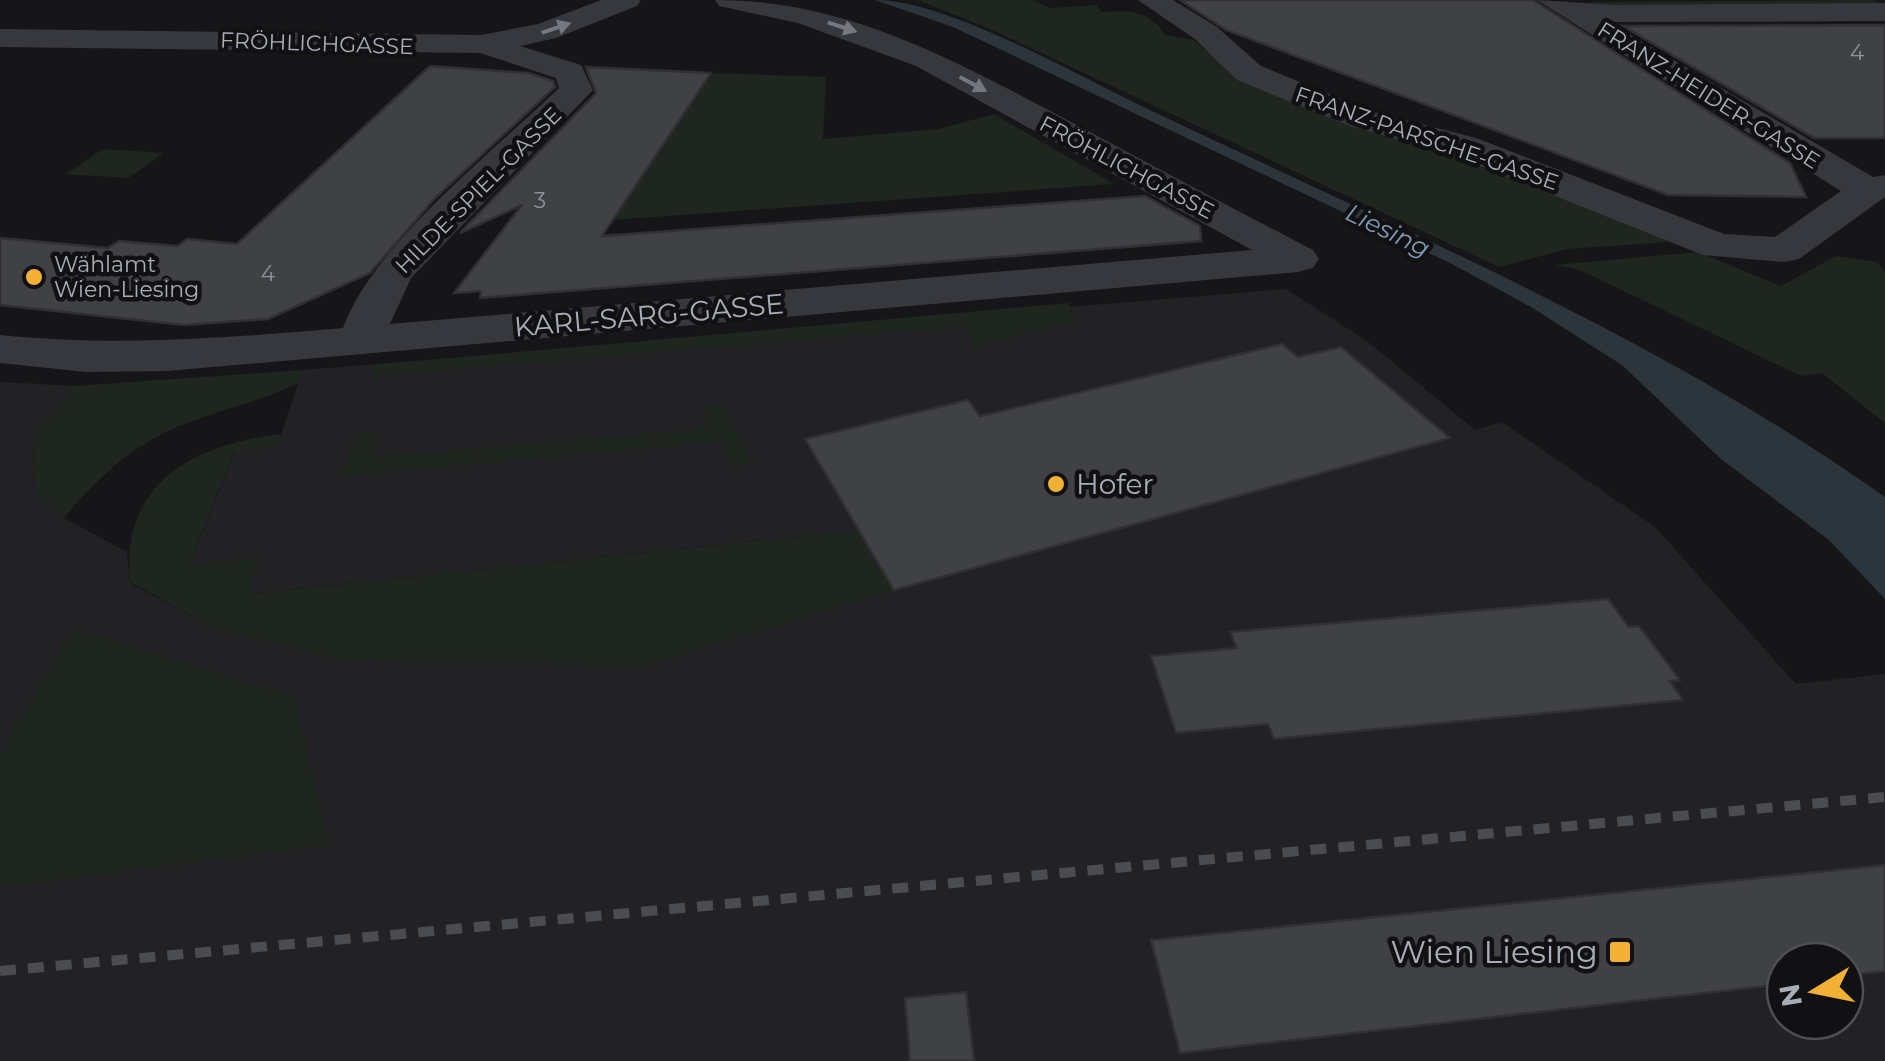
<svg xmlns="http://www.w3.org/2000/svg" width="1885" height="1061" font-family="Montserrat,sans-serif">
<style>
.built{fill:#222225;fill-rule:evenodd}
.green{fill:#1e261f}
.water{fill:#2c353c}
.building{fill:#404145;stroke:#303034;stroke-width:2.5}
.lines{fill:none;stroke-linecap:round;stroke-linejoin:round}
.street{fill:#37383d;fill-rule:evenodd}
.rail{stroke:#4a4c52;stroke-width:10;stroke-dasharray:16 12;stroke-linecap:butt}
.oneway{fill:#757881}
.poi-dot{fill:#f2b134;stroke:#111113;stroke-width:4}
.labels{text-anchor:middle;stroke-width:9;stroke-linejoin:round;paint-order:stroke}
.far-street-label{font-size:22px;fill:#a8adb8;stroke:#111113}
.number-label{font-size:22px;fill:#8e929b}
.far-poi-label{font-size:22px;fill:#a8adb8;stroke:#111113;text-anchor:start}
.far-water-label{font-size:25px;font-style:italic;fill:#7f9bb3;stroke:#111113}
.street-label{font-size:28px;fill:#a8adb8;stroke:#111113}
.poi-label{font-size:28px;fill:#a8adb8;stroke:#111113;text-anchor:start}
.near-poi-label{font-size:32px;fill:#a8adb8;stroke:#111113;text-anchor:end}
</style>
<rect width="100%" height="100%" fill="#161618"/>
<path class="built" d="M1286,289L1367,341L1475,430L1502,422L1655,527L1796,684L1885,674V1061H0V382L75,386L33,438L35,491L64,518L127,552L130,583L216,629L857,530L248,594L260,559L189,565L235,450L277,446L303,370ZM1785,961H1845V1021H1785Z"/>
<path class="green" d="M917,0H1032L1050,8L1096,5L1101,12C1128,10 1150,10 1165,35L1194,40L1235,75L1454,150L1648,227L1668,242L1568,249L1499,267L990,29Z
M1872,0L1882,5L1610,6L1587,2Z
M711,73L826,77L823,139L939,129L994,114L1114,184L612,220Z
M103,149L164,153L128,178L66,174Z
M1698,252L1781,286L1836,256L1877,262L1885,272V423L1822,373L1801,376L1580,270L1554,265Z
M1068,303L1076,321L975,346L967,326L371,376L375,365Z
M303,370L300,382C260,402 217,410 177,427C130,447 96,480 64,518L35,491L33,438L75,386Z
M721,403L753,463L729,466L726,441L342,476L356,434H380L372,457L706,429L704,404Z
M281,434L277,446L234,451L189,564L260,558L249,594L858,530L894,590L650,665L343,661L216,629L130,582C120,484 193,444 281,434Z
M74,629L294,696L330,845L0,887V753Z"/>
<path class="water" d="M875,0C949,0 1083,79 1154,112C1402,230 1661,338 1885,497V599L1829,540L1721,459L1622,365L1531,307L1452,264L953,27Z"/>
<path class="building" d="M1180,0H1533L1790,163L1806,197L1668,195L1226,30Z
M1885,25V138H1814L1623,26Z
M430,66L529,73L553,81L555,87L435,198L370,273L268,319L184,325L0,305V238L108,248L119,241L178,246L187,239L237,244Z
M586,67L711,73L602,236L1145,196L1200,226L1201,241L480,298L481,291L454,293L522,205L460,233L596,93Z
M1282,344L1298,357L1341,347L1450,438L894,590L805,439L968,400L980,416Z
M1608,599L1629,627L1639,626L1680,680L1670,681L1683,700L1274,739L1268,724L1176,733L1151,656L1237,648L1230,632Z
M1885,865V971L1845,976V961H1785V984L1180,1053L1151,940Z
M966,992L974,1061H910L905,998Z"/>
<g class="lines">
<path class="street" d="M601,0H641L637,6L556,38L520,46L581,65L593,90L411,278L390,324L1252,250L916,66L798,23L719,6L715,0C851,0 960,64 1077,125C1155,167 1234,209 1313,250L1319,259L1313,268L1298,272L167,371L86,372L0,363V335C118,347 226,338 343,328C373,245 493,152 559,88L556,78L480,53L0,47V29L481,35L538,24Z
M1138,0H1173L1217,27L1261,66L1374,112L1476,138L1724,234L1775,237L1841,191L1537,0L1615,5L1885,3V21L1609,22L1873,177L1885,175V197L1799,259L1784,262L1703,255L1450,154L1350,126L1237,80L1195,39Z"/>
<path class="rail" d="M0,971L1885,797"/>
</g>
<defs><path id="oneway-solid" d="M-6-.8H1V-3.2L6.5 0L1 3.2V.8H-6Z" transform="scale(2.5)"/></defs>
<g class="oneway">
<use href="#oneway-solid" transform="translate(842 27) rotate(18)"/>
<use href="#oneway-solid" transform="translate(556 28) rotate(-19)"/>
<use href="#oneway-solid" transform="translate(973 84) rotate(28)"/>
</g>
<g class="poi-dot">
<circle cx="34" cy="277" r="10"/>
<circle cx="1056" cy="484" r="10"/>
<rect x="1608" y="940" width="24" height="24" rx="5"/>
</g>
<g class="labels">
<g class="far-street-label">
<text transform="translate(317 43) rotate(2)" y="8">FRÖHLICHGASSE</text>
<text transform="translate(1709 95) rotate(32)" y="8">FRANZ-HEIDER-GASSE</text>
<text transform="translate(1427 138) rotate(19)" y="8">FRANZ-PARSCHE-GASSE</text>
<text transform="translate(1127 167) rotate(28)" y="8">FRÖHLICHGASSE</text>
<text transform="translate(478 190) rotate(-45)" y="8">HILDE-SPIEL-GASSE</text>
</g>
<g class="number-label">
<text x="1857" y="60">4</text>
<text x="540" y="208">3</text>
<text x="268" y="281">4</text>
</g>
<g class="far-poi-label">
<text x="54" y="272">Wählamt<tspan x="54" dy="25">Wien-Liesing</tspan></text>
</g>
<g class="far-water-label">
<text transform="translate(1388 230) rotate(26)" y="9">Liesing</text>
</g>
<g class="street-label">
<text transform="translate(649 315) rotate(-5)" y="10">KARL-SARG-GASSE</text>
</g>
<g class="poi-label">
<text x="1076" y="494">Hofer</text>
</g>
<g class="near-poi-label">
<text x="1598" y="963">Wien Liesing</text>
</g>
</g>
<g transform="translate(1815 991) rotate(260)"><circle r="48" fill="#111113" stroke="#4d4f55" stroke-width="2.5"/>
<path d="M0-8L18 38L0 25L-18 38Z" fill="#f2b134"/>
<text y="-15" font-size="28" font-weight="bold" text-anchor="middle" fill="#a8adb8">N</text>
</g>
</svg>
